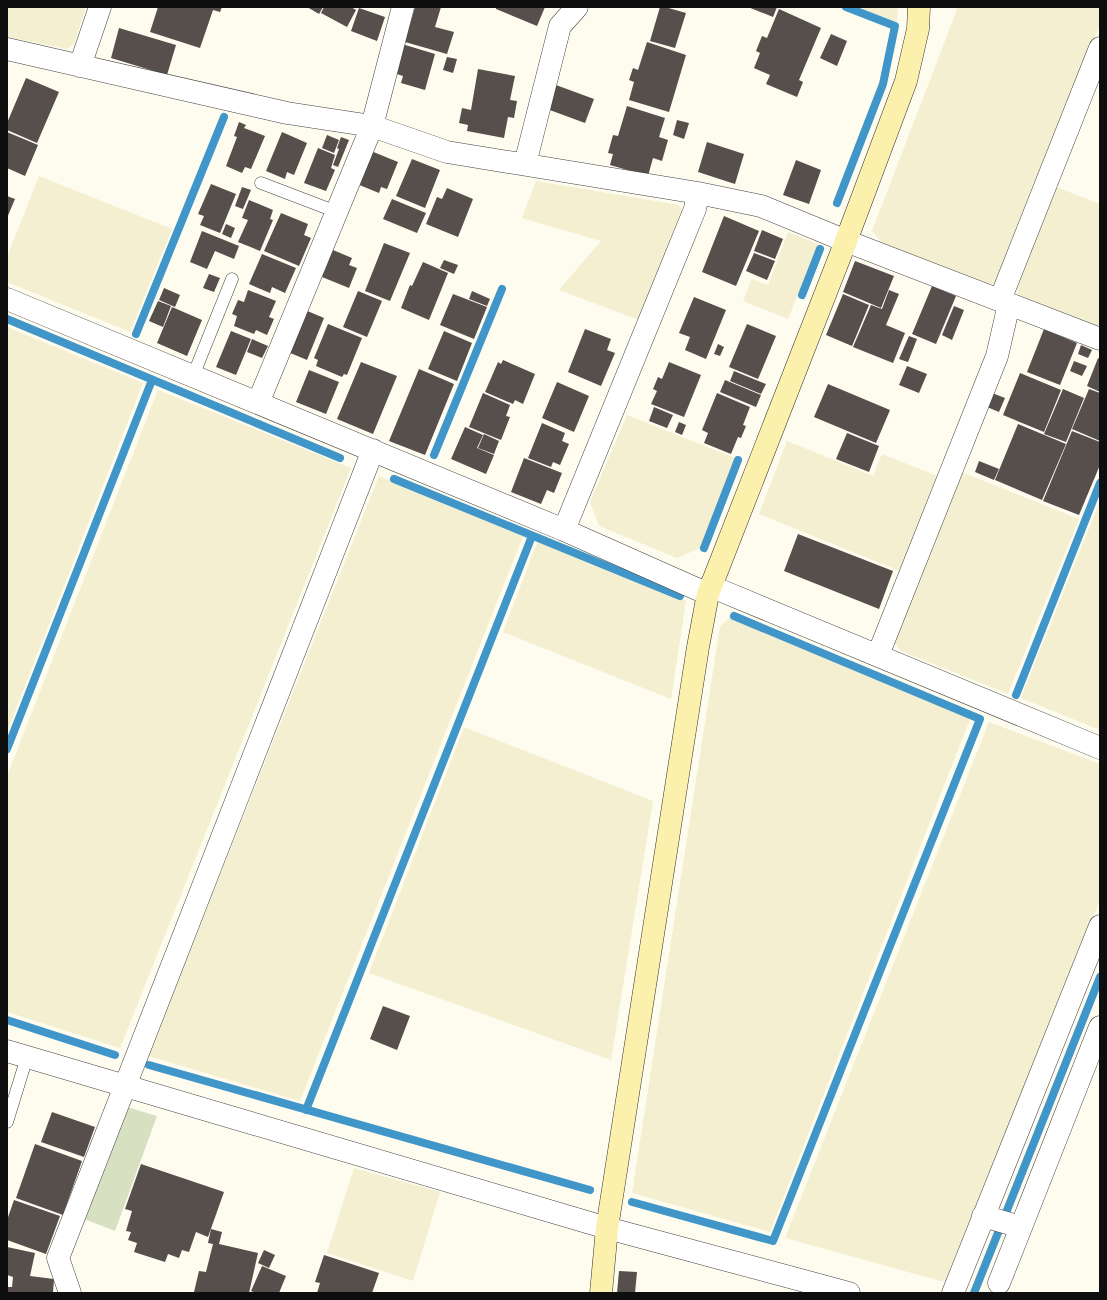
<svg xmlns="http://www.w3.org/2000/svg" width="1107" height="1300" font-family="'IBM Plex Serif',serif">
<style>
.farmland{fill:#f3efd0}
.cemetery{fill:#d7e0c1}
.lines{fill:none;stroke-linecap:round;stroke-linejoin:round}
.stream{stroke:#4096c8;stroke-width:8}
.building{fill:#564f4b}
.lane-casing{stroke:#414141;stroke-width:13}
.street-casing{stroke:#414141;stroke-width:23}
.secondary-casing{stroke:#303030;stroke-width:23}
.lane{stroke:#fff;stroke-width:12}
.street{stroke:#fff;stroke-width:22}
.secondary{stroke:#fcf0ad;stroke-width:22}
</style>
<rect width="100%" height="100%" fill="#fefbef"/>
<path class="farmland" d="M7,7H86L74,44L67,49L7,37Z
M857,7H898L897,22Z
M958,7H1100V25L998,282L987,285L884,245L872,231Z
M39,176L172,229L130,332L7,282V257Z
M536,181L679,205L683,211L639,320L559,290L601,241L522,218Z
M1056,187L1100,204V328L1018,295L1016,288Z
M788,232L818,244L788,319L743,301L752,279L768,285Z
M7,327L143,383L7,732Z
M158,390L351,468L120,1048L7,1012V776Z
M627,415L735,458L700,548L677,558L599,526L590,502Z
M787,441L873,476L882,454L940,477L902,572L759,514Z
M959,471L1079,519L1008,694L901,651L892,639Z
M379,476L523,536L300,1101L148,1056Z
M1100,501V730L1021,698Z
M538,540L686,601L671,699L503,632Z
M730,618L970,719L770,1232L632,1193L720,626Z
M989,722L1100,764V900L948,1283L785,1238Z
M464,727L653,801L611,1060L369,973Z
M354,1168L440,1192L413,1281L327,1253Z"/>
<path class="cemetery" d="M127,1107L157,1116L115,1231L84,1219Z"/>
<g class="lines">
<path class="stream" d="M837,203L883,84L895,26L846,7
M802,295L820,249
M7,319L340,458
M136,334L224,117
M434,455L502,289
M394,479L680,596
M704,548L738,460
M1016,695L1100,483
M7,749L152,380
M7,1020L115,1055
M149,1065L590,1190
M306,1110L532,536
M632,1202L773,1241L980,719L734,616
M974,1293L1100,977"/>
</g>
<path class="building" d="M158,7H222L220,12L213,10L200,48L150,32Z
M307,7H323L319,14Z
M324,7H351L356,10L347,27L321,13Z
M415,7H441L435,27L454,32L447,54L405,42Z
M496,7H545L537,26L496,9Z
M660,7H665L686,13L675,48L650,41Z
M748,7H777L773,17Z
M359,8L385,17L377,41L351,31Z
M779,9L821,28L799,80L803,82L797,97L766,84L770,75L754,68L760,53L756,51L762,36L767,38Z
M119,28L176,45L167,75L111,58Z
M831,34L847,41L837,66L820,58Z
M647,42L686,55L669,112L629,100L634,82L629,80L633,68L638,70Z
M402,44L435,54L425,90L401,83L403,76L394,73Z
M447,57L457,59L453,73L443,70Z
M478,69L515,76L510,100L517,101L514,118L508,117L504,138L467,131L468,125L459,123L462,108L471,110Z
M26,78L59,92L37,143L7,130V123Z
M556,85L594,99L585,123L547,109Z
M627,106L665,118L659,137L668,140L662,161L653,158L648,176L610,165L613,154L608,153L613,135L618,136Z
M677,120L689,123L684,139L673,135Z
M239,122L246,125L244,128L265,136L251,169L245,167L242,173L226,166L237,137L234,136Z
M7,132L38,145L25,176L7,168Z
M282,132L307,143L294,175L287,172L285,179L266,171Z
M327,135L339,140L334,153L322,148Z
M341,137L349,140L338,167L333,165L339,149L337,148Z
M707,142L744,154L735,184L698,172Z
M318,148L335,155L331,168L335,170L326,191L304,183Z
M371,151L398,162L387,189L381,187L379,193L357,184Z
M412,159L440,170L425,208L396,196Z
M796,160L821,170L809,204L783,195Z
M211,184L236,194L220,233L200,225L204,216L198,214Z
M242,187L251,190L243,209L235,206Z
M447,188L473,199L458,237L426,224L437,197L442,199Z
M7,196L15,199L7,218Z
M392,199L426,213L417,233L383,219Z
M249,200L273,210L270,219L273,220L260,251L238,242L248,220L242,218Z
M281,213L308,224L304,235L311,238L299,266L264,251Z
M724,216L759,231L736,286L702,272Z
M226,224L235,228L231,238L222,234Z
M762,230L783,239L775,259L754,251Z
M202,231L239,246L234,259L215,251L207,269L190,262Z
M384,243L410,253L390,301L365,291Z
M333,250L352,258L349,265L357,268L349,288L322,277Z
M754,253L775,261L767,280L746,271Z
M262,254L296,268L285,293L272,287L270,293L249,284Z
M444,260L458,265L454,274L440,268Z
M855,261L894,276L881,308L843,292Z
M423,262L448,273L429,320L401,308L410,285L412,286Z
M209,274L220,278L214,292L203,288Z
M932,286L956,296L936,344L912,334Z
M164,288L180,295L175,307L159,300Z
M248,290L276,301L269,317L274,319L267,335L256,330L254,334L234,326L237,316L232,314L238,300L244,302Z
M889,290L899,294L886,325L905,333L893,363L853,347L871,305L882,309Z
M358,291L382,301L367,337L343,327Z
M472,291L490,299L487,306L469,299Z
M453,294L487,307L474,339L440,325Z
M843,294L869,305L852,346L826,335Z
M694,297L726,310L706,359L685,350L690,337L679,333Z
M158,301L171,306L163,327L149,321Z
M954,306L964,310L952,340L942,335Z
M172,307L202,320L187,356L157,343Z
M305,310L324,318L307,360L288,352Z
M328,324L362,338L347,375L344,374L342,377L316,366L318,360L314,358Z
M747,324L776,336L758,379L729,367Z
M585,329L611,339L607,350L615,353L601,386L568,372Z
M1044,329L1077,343L1060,385L1027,372Z
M231,331L251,339L236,375L216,367Z
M444,331L472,343L457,381L428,369Z
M909,336L917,339L908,362L899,359Z
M252,339L268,346L262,358L247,352Z
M718,344L724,347L720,356L714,354Z
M1081,345L1092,350L1088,358L1078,354Z
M1098,358L1100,359V392L1087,386Z
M503,360L535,374L523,404L515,400L513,404L485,392L498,362L501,364Z
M1074,361L1087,366L1082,376L1070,371Z
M361,362L397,376L373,434L337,419Z
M669,362L701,375L684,417L651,404L657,391L653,389L658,377L662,379Z
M907,366L927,374L919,393L899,385Z
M419,369L454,384L425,455L389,441Z
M309,370L339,382L326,414L296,402Z
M734,371L766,384L761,394L730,381Z
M1020,373L1061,390L1044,432L1003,415Z
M725,380L761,395L756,407L720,392Z
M557,382L589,396L574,432L542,418Z
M828,384L890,410L876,443L814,417Z
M1063,389L1084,398L1066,442L1044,434Z
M1089,389L1100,393V441L1072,429Z
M483,393L510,405L506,416L510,417L501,440L469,427Z
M717,393L750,407L743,425L746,426L741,438L738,437L731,454L704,443L708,433L702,430Z
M992,393L1005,398L999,412L987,407Z
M654,407L673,415L667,428L649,421Z
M679,422L686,425L682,435L675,432Z
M542,423L565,433L562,441L569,444L560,465L553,462L551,467L528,458Z
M1018,424L1066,444L1042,500L995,480Z
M465,427L483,435L477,448L494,455L486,474L451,459Z
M1072,431L1100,442V465L1079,515L1043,501Z
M847,433L879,446L869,472L836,459Z
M484,434L499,441L494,454L478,448Z
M524,458L562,473L554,493L547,490L541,504L511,492Z
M979,461L999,469L994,480L975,472Z
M798,534L893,571L879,609L784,571Z
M383,1006L410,1016L397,1050L370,1039Z
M52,1112L95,1127L84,1157L41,1142Z
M35,1144L82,1161L63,1215L16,1198Z
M141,1164L224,1192L208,1237L196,1232L189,1252L182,1250L179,1258L168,1254L165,1262L134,1252L137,1243L128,1240L131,1232L126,1231L132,1211L125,1209Z
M14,1200L60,1216L46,1254L7,1240V1220Z
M211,1229L222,1232L219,1244L258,1253L249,1293L194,1292L199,1271L206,1272L213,1244L208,1243Z
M7,1247L35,1253L30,1276L54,1279L53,1293H7L8,1287H12L13,1277L7,1275Z
M264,1250L275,1255L269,1268L258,1263Z
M324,1255L379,1273L372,1293H317L320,1283L315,1282Z
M262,1266L286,1276L279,1293H256L251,1291Z
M619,1271L637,1272L635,1293H617Z"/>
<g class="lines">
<g class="lane-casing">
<path id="lane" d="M261,183L337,212
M193,376L232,279
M7,1122L27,1057"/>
</g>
<g class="street-casing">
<path id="street" d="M7,49L287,113L372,126L447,152L698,193L761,206L846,241L1100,339
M80,66L100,7
M525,164L560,26L577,7
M7,299L564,530L708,594
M1000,300L1100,48
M258,403L372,126L403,7
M564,530L695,209L698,193
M710,586L1100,748
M878,655L997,356L1009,304
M7,1051L607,1228L849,1293
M983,1216L1021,1227
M999,1283L1100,1027
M70,1293L58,1258L373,450
M953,1293L1100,926"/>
</g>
<g class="secondary-casing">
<path id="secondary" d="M601,1293L607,1228L698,647L708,594L846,241L906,81L918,29L919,7"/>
</g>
<use href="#lane" class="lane"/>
<use href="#street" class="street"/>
<use href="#secondary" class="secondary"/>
</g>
<rect width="1107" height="1300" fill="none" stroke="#0e0e0e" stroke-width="16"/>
</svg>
